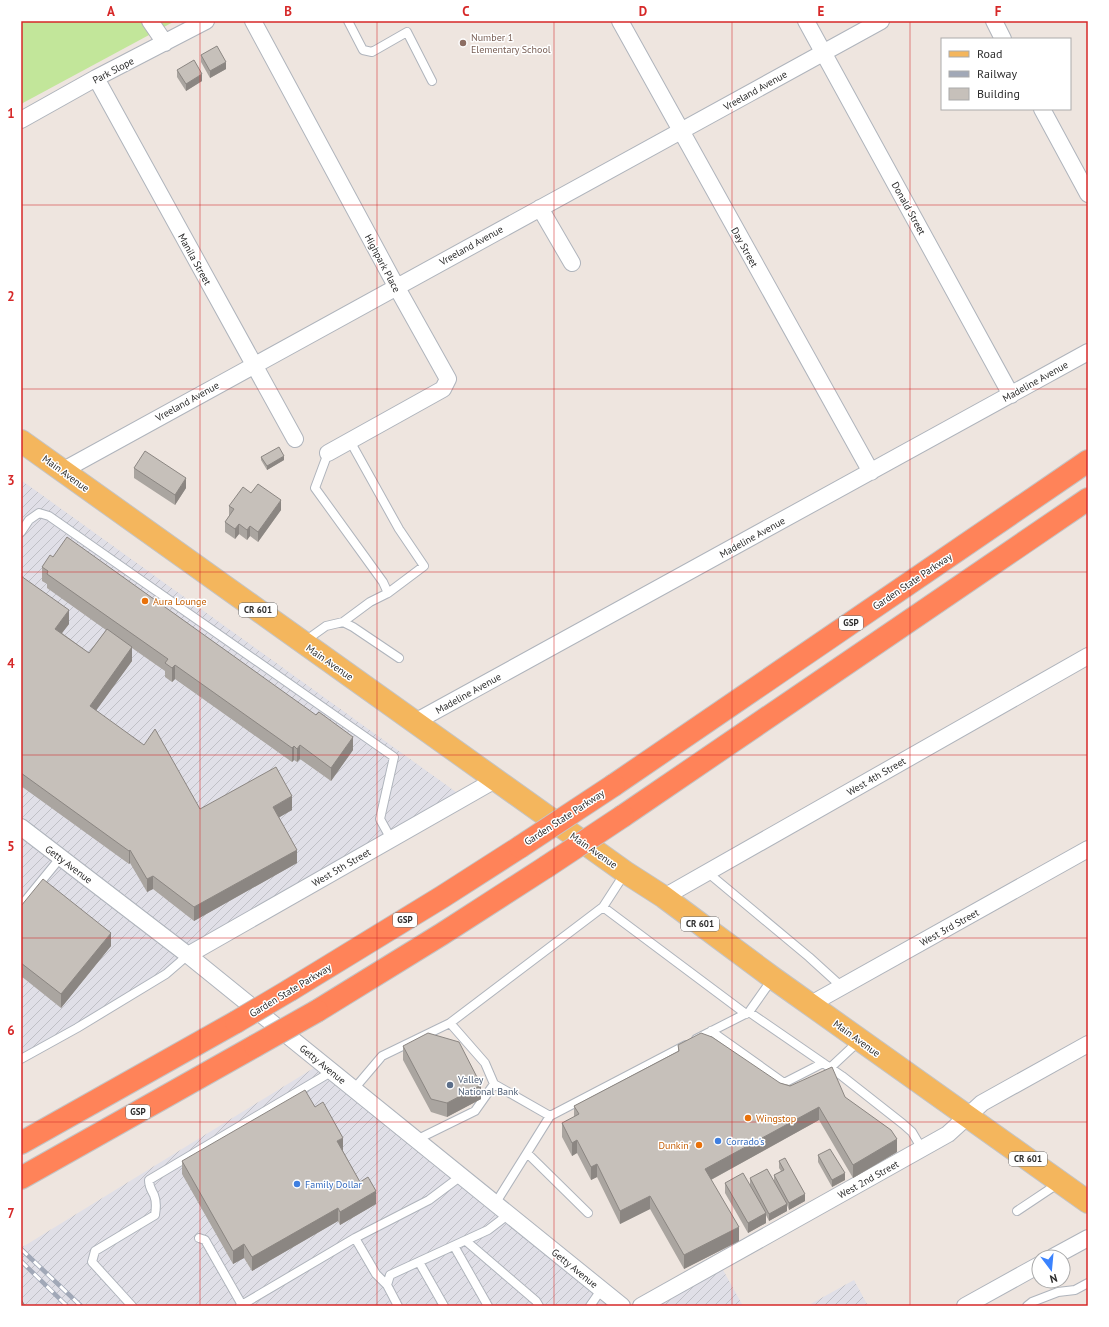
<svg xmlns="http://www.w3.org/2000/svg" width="1109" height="1327" font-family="'PT Sans',sans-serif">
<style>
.industrial{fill:url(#industrial-furrows)}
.grass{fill:#c2e69a}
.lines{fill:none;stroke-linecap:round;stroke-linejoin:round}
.lane-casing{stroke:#afb4bc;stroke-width:10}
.street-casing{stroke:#afb4bc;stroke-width:18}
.primary-casing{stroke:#c4c4c4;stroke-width:24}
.highway-casing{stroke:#c4c4c4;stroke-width:24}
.lane{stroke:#fff;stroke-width:8}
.street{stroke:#fff;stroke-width:16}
.primary{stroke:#f4b65d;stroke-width:22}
.highway{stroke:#ff8359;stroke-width:22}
.rail-casing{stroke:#a1a8b7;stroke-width:4.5}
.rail{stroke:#fff;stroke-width:3;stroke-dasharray:9;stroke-linecap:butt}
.highway-bridge-casing{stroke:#c4c4c4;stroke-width:24;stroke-linecap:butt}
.highway-bridge{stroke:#ff8359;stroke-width:22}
.wall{fill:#aaa5a0}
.shaded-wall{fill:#8b8682}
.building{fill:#c6c0ba;stroke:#8b8682}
.grid{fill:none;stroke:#d62828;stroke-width:1;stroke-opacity:0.55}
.education-dot{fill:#8d6e63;stroke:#fff;stroke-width:1.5}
.food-dot{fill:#e8710a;stroke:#fff;stroke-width:1.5}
.service-dot{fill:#5c6f8a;stroke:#fff;stroke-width:1.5}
.shop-dot{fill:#3f7fe0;stroke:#fff;stroke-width:1.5}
.labels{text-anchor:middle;stroke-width:3;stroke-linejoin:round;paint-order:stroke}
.shield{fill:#fff;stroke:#6b6b6b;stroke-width:1}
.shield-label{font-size:9px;font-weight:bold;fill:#2c2c2c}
.education-label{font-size:10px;fill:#785e54;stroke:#fff;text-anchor:start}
.street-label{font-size:10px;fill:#2c2c2c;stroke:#fff}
.food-label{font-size:10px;fill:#c56008;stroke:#fff;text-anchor:start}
.service-label{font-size:10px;fill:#4e5e75;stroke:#fff;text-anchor:start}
.shop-label{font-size:10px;fill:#366cbe;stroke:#fff;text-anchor:start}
.neatline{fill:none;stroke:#d62828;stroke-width:1.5}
.grid-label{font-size:13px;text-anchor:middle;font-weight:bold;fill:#d62828}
</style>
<defs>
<pattern id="industrial-furrows" width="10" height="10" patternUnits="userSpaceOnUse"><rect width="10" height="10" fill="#e0dfe7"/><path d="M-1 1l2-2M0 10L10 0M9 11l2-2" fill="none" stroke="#c0c0c6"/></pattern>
</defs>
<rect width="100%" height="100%" fill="#eee5df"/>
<path class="industrial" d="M21,480L463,797L21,1058Z
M322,1063L632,1306H21V1248Z
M717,1259L743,1306H636Z
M854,1280L868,1306H807Z"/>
<path class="grass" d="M21,21H175L21,104Z"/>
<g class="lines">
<g class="lane-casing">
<path id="lane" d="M348,21L363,50L372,52L407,32L432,81
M328,453L315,488L383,582L388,593L424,566L399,529L350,441
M21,532L29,520L39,513L49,516L394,757L380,819L391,839
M343,622L370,602L388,593
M305,641L326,626L343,622L353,627L399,658
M707,872L809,957L842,987
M21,906L61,857
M603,907L625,873
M749,1012L842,1076L903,1124L912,1132L922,1149
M711,1031L784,1083L823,1063
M696,1039L749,1012L773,978
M21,1059L77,1028L166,974L188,955
M830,1068L860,1040
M494,1084L550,1116
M354,1089L382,1056L450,1023L603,907L746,1014
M416,1140L475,1111L494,1084L485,1063L450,1023
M527,1153L588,1213
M495,1204L550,1116L686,1045
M1017,1211L1059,1183
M199,1238L205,1240L242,1305
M355,1238L429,1200L461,1176
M466,1241L536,1301L539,1306
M454,1246L488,1306
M419,1262L444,1306
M132,1306L92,1262L95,1251L155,1215C156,1209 157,1202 154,1195C151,1189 149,1187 149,1180L331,1072
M240,1306L355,1238L376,1274L387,1285
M398,1306L387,1285L390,1275L488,1230L509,1214
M590,1306L601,1290
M1027,1306L1032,1302L1058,1292L1075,1290L1088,1283"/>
</g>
<g class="street-casing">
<path id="street" d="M150,21L165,43
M253,21L396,286L448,379L443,389L328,453
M620,21L871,472
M806,21L1011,395
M994,21L1003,39
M96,78L295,439
M1042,109L1088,194
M21,120L96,78L206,21
M540,208L572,263
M62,471L881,21
M415,722L1088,352
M21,827L188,955L622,1306
M664,897L1088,656
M188,955L495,780
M811,1004L1088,849
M1053,1257L1088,1238
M641,1306L948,1134L982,1103L1088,1044
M965,1306L1039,1265"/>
</g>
<g class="primary-casing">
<path id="primary" d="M21,441L625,872L664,897L773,978L1088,1202"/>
</g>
<g class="highway-casing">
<path id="highway" d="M614,785L1088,461
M623,816L1088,499
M290,990L442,897L520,847
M317,1011L442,934L546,867
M21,1143L236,1022
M21,1178L255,1046"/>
</g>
<use href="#lane" class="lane"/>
<use href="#street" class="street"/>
<use href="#primary" class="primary"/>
<use href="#highway" class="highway"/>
<g class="rail-casing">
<path id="rail" d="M21,1249L81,1306
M21,1261L67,1306"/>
</g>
<use href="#rail" class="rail"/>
<g class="highway-bridge-casing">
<path id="highway-bridge" d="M520,847L614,785
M546,867L623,816
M236,1022L290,990
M255,1046L317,1011"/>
</g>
<use href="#highway-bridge" class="highway-bridge"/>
</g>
<path class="wall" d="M201,55L226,69L210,78L201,62Z
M177,70L202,81L186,91L177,77Z
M261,457L284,460L267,470L261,460Z
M134,468L186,488L175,505L134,478Z
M251,493L281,510L258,542L250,536L247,540L239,534L235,539L225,532V522L229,516V506Z
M53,557L353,750L331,781L300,759L297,762L294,760L292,762L175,679L172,682L165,677V671L132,648V661L96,710L200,809L292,810L279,817L297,863L194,921L153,889L147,892L130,863L129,864L21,786V576L69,624L62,633L89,653L106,630L47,588V584L42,581V567Z
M21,906L111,946L61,1008L21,976Z
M678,1045L780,1083L845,1097L897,1152L853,1178L819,1120L711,1180L739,1241L684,1269L650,1209L620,1224L597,1177L591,1180L577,1153L572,1156L562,1137V1123L574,1117V1106L678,1051Z
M403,1046L481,1099L447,1117L431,1112L403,1060Z
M315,1107L343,1151L360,1182L376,1204L340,1225L338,1221L252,1271L244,1258L233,1264L182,1174V1161Z
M818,1155L845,1180L832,1187L818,1162Z
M779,1161L805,1201L789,1210L787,1205V1211L769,1221L766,1215V1223L748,1233L725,1193V1183L750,1185V1178L774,1181V1175L781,1171L779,1168Z"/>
<path class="shaded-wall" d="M226,62V69L210,78V71Z
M202,74V81L186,91V84Z
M284,456V460L267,470V466Z
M186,478V488L175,505V495Z
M281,500V510L258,542V532Z
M239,524V534L235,539V529Z
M250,526V536L247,540V530Z
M69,610V624L55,642V629Z
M132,647V661L90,719V706Z
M175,665V679L172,682V668Z
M353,737V750L331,781V768Z
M300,745V759L297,762V749Z
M294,746V760L292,762V748Z
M292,796V810L273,821V807Z
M130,850V863L129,864V851Z
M297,850V863L194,921V907Z
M153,876V889L147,892V879Z
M111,933V946L61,1008V994Z
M481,1085V1099L447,1117V1103Z
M819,1107V1120L705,1183V1169Z
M343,1138V1151L337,1155V1141Z
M897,1139V1152L853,1178V1165Z
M577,1140V1153L572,1156V1143Z
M597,1164V1177L591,1180V1167Z
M845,1173V1180L832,1187V1180Z
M376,1191V1204L340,1225V1212Z
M805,1194V1201L789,1210V1203Z
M650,1196V1209L620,1224V1211Z
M787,1204V1211L769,1221V1214Z
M338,1208V1221L252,1271V1257Z
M766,1213V1223L748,1233V1223Z
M739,1227V1241L684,1269V1255Z
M244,1244V1258L233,1264V1251Z"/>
<path class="building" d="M217,46L226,62L210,71L201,55Z
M194,60L202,74L186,84L177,70Z
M279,447L284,456L267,466L261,457Z
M145,451L186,478L175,495L134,468Z
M258,484L281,500L258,532L250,526L247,530L239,524L235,529L225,522L234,509L229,506L243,487L251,493Z
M67,537L316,715L319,712L353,737L331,768L300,745L297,749L294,746L292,748L175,665L172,668L165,663L168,659L47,574L48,571L42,567L50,555L53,557Z
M21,576L69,610L55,629L89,653L107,629L132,647L90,706L144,745L155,729L200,809L276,767L292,796L273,807L297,850L194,907L153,876L147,879L130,850L129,851L21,773Z
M43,879L111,933L61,994L21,963V906Z
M428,1033L459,1042L481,1085L447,1103L431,1099L403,1046Z
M701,1033L712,1037L780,1083L790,1086L832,1067L845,1097L891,1130L897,1139L853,1165L819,1107L705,1169L739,1227L684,1255L650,1196L620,1211L597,1164L591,1167L577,1140L572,1143L562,1123L579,1114L574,1106L679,1051L678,1045Z
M305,1090L315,1107L323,1102L343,1138L337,1141L360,1182L368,1177L376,1191L340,1212L338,1208L252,1257L244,1244L233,1251L182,1161Z
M830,1149L845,1173L832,1180L818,1155Z
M785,1158L805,1194L789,1203L774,1175L784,1170L779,1161Z
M767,1169L787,1204L769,1214L750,1178Z
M743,1173L766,1213L748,1223L725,1183Z
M21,1299L25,1306H21Z"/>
<path class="grid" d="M200,21V1306M377,21V1306M554,21V1306M732,21V1306M910,21V1306M21,205H1088M21,389H1088M21,572H1088M21,755H1088M21,938H1088M21,1122H1088"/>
<circle class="education-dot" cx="463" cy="43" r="4"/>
<g class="food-dot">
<circle cx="145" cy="601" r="4"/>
<circle cx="748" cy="1118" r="4"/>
<circle cx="699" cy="1145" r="4"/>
</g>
<circle class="service-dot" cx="450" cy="1085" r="4"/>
<g class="shop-dot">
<circle cx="718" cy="1141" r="4"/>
<circle cx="297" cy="1184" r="4"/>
</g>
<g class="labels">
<g class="shield">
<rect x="239" y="603" width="38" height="14" rx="3"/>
<rect x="839" y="616" width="24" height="14" rx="3"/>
<rect x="393" y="913" width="24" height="14" rx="3"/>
<rect x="681" y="917" width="38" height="14" rx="3"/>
<rect x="126" y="1105" width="24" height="14" rx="3"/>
<rect x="1009" y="1152" width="38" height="14" rx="3"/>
</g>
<g class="shield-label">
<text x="258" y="613">CR 601</text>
<text x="851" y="626">GSP</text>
<text x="405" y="923">GSP</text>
<text x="700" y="927">CR 601</text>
<text x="138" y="1115">GSP</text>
<text x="1028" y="1162">CR 601</text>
</g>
<g class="education-label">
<text x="471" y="41">Number 1<tspan x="471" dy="12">Elementary School</tspan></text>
</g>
<g class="street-label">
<text transform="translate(113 70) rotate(-28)" y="4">Park Slope</text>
<text transform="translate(755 90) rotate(-29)" y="4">Vreeland Avenue</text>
<text transform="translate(909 208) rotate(61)" y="4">Donald Street</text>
<text transform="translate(471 245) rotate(-29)" y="4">Vreeland Avenue</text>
<text transform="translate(745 247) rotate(61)" y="4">Day Street</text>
<text transform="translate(195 259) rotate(61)" y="4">Manila Street</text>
<text transform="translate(383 263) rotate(62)" y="4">Highpark Place</text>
<text transform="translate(1035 381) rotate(-29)" y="4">Madeline Avenue</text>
<text transform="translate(187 401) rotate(-29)" y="4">Vreeland Avenue</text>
<text transform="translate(66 473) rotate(36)" y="4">Main Avenue</text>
<text transform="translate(752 537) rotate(-29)" y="4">Madeline Avenue</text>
<text transform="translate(912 581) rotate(-34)" y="4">Garden State Parkway</text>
<text transform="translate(330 662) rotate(35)" y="4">Main Avenue</text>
<text transform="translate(468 693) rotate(-29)" y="4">Madeline Avenue</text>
<text transform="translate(876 776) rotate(-30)" y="4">West 4th Street</text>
<text transform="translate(564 817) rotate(-33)" y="4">Garden State Parkway</text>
<text transform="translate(594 850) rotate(35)" y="4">Main Avenue</text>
<text transform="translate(69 864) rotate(37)" y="4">Getty Avenue</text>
<text transform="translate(341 867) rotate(-30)" y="4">West 5th Street</text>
<text transform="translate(949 927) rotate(-29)" y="4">West 3rd Street</text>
<text transform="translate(290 990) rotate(-31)" y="4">Garden State Parkway</text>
<text transform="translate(857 1038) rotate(36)" y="4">Main Avenue</text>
<text transform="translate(323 1064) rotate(39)" y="4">Getty Avenue</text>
<text transform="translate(868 1179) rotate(-29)" y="4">West 2nd Street</text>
<text transform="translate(575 1268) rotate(39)" y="4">Getty Avenue</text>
</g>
<g class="food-label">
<text x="153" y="605">Aura Lounge</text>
<text x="756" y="1122">Wingstop</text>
<text x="691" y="1149" text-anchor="end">Dunkin'</text>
</g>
<g class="service-label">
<text x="458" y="1083">Valley<tspan x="458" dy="12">National Bank</tspan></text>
</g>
<g class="shop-label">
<text x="726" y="1145">Corrado's</text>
<text x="305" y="1188">Family Dollar</text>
</g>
</g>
<rect width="1109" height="1327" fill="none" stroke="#ffffff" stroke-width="44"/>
<rect x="941" y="38" width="130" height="72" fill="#ffffff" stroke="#ababab"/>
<rect x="949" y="51" width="20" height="6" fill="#f4b65d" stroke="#ababab"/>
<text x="977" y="58" font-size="12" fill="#2c2c2c">Road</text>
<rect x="949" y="71" width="20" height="6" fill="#a1a8b7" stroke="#ababab"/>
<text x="977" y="78" font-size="12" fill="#2c2c2c">Railway</text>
<rect x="949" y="88" width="20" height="12" fill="#c6c0ba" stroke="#ababab"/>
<text x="977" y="98" font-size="12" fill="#2c2c2c">Building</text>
<g transform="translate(1051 1269) rotate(164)"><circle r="19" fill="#ffffff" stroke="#ababab"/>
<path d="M0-3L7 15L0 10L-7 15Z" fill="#3b83fe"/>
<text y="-6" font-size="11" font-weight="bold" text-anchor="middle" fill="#2c2c2c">N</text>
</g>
<rect x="22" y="22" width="1065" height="1283" class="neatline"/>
<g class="grid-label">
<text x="111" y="16">A</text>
<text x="288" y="16">B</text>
<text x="466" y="16">C</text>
<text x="643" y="16">D</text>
<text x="821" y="16">E</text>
<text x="998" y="16">F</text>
<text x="11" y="118">1</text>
<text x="11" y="301">2</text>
<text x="11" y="485">3</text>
<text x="11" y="668">4</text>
<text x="11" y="851">5</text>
<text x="11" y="1035">6</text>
<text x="11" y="1218">7</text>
</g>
</svg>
